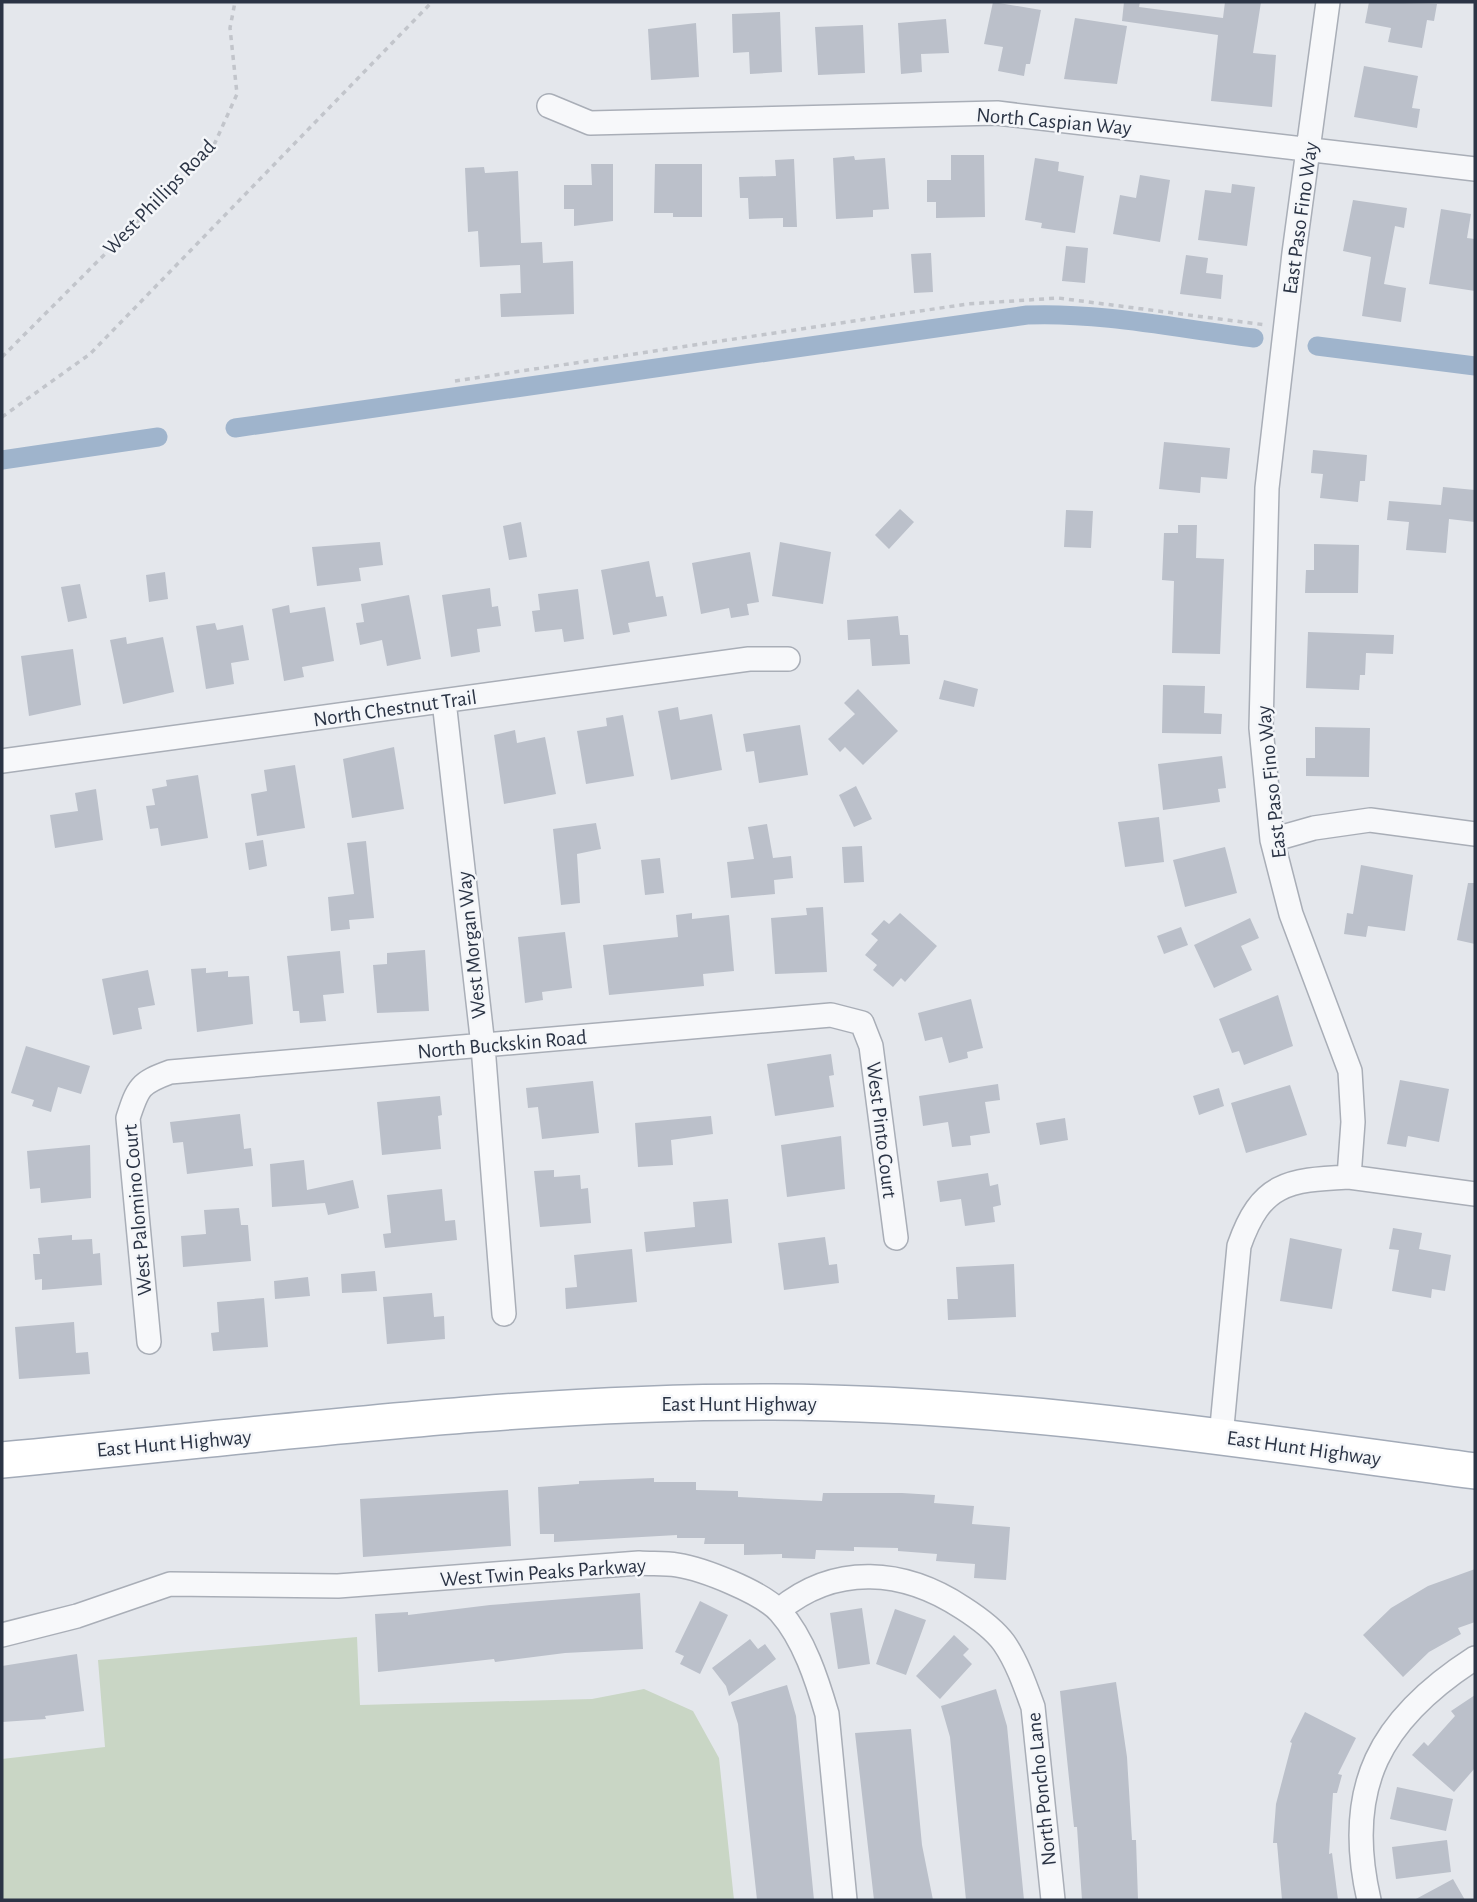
<svg xmlns="http://www.w3.org/2000/svg" width="1477" height="1902" font-family="'Alegreya Sans',sans-serif">
<style>
.green{fill:#c9d6c5}
.lines{fill:none;stroke-linecap:round;stroke-linejoin:round}
.canal{stroke:#9fb4cc;stroke-width:19}
.building{fill:#bbc0ca}
.street-casing{stroke:#a9aeb7;stroke-width:26}
.primary-casing{stroke:#a3abb8;stroke-width:38}
.path{stroke:#c2c5cb;stroke-width:3.5;stroke-dasharray:5 5;stroke-linecap:butt}
.street{stroke:#f7f8fa;stroke-width:23}
.primary{stroke:#fff;stroke-width:35}
.labels{text-anchor:middle;stroke-width:5;stroke-linejoin:round;paint-order:stroke}
.street-label{font-size:21px;fill:#2b3445;stroke:#f4f6f9}
</style>
<rect width="100%" height="100%" fill="#e4e7ec"/>
<path class="green" d="M357,1637L360,1705L592,1699L644,1689L693,1711L719,1758L734,1900H2V1759L105,1747L98,1660Z"/>
<g class="lines">
<path class="canal" d="M1317,346L1475,366
M235,428L1027,315C1102,312 1180,329 1254,338
M2,460L158,437"/>
</g>
<path class="building" d="M993,2L1041,10L1030,64H1026L1024,76L998,71L1003,47L984,44Z
M1124,2H1140L1139,7L1223,18L1225,2H1261L1253,53L1276,55L1272,107L1211,101L1218,35L1122,21Z
M1369,2L1437,4L1434,21L1427,20L1422,48L1388,42L1391,28L1365,23Z
M780,12L782,72L750,74L749,52L733,53L732,14Z
M1075,18L1127,26L1117,84L1064,79Z
M946,19L949,53L921,54L922,72L901,74L898,23Z
M696,23L699,77L651,80L648,29Z
M863,25L865,73L818,75L815,27Z
M1364,66L1418,76L1412,108L1420,109L1417,128L1354,117Z
M951,155H984L985,217L936,218V202H927V180H951Z
M854,156L855,160L885,158L889,209L873,210V217L836,219L833,158Z
M1035,158L1059,162L1058,171L1084,176L1075,233L1041,228L1042,223L1025,220Z
M794,159L797,227H783V218L749,219L748,198H740L739,177L776,176L775,160Z
M591,164H613V221L574,226V209H564V185H592Z
M655,164H702V217H673V213H654Z
M484,167L485,173L518,171L521,243L542,242L543,263L573,261L574,314L501,317L500,294L521,293L520,265L480,267L478,231L468,232L465,168Z
M1140,175L1170,180L1160,242L1113,234L1120,195L1136,198Z
M1232,184L1255,187L1247,246L1198,240L1205,190L1231,193Z
M1353,200L1407,208L1404,228L1395,226L1384,284L1406,288L1401,322L1362,316L1371,257L1343,251Z
M1441,209L1471,214L1467,238L1475,239V291L1429,284Z
M1066,246L1088,248L1085,283L1062,281Z
M931,253L933,292L914,293L911,254Z
M1186,255L1208,258L1206,273L1223,275L1221,299L1180,294Z
M1164,442L1230,448L1227,479L1201,477L1200,493L1159,489Z
M1313,450L1367,455L1365,481H1360L1358,502L1320,498L1323,474L1311,473Z
M1443,487L1475,490V522L1449,519L1446,553L1406,550L1409,522L1387,520L1389,501L1441,505Z
M900,509L914,522L889,549L875,535Z
M1066,510L1093,511L1091,548L1064,547Z
M521,522L527,557L509,560L503,526Z
M1178,525H1197L1196,558L1224,559L1220,654L1172,653L1174,581L1162,580L1164,533H1178Z
M380,542L383,565L359,568L361,581L317,586L312,547Z
M780,542L831,552L823,604L772,596Z
M1314,544L1359,545L1358,593H1305L1306,570H1314Z
M750,552L759,602L747,604L749,615L731,618L729,608L701,614L692,563Z
M649,561L656,597L663,596L667,616L628,623L630,632L613,635L601,570Z
M165,572L168,599L149,602L146,575Z
M80,584L87,618L68,622L61,587Z
M490,588L492,607L498,606L501,626L477,629L480,652L451,657L442,595Z
M578,589L584,639L564,642L562,629L535,632L532,611L540,610L538,594Z
M409,595L421,659L387,666L382,640L360,645L356,623L364,622L361,604Z
M289,605L290,613L325,607L334,661L302,667L304,677L284,681L272,609Z
M898,616L900,635H908L910,664L872,666L870,639L848,640L847,620Z
M215,623L217,630L243,625L249,660L231,663L234,684L206,689L196,626Z
M1308,632L1394,635L1393,654L1366,653L1365,675H1360L1359,690L1306,688Z
M126,637L127,644L163,637L174,692L123,704L110,640Z
M73,649L81,705L29,716L21,656Z
M944,680L978,689L974,707L939,699Z
M1163,685L1205,686L1204,713L1222,714L1221,734L1162,733Z
M858,689L898,731L863,765L845,747L840,752L828,739L855,714L844,703Z
M678,707L680,720L712,714L722,770L671,780L658,711Z
M623,715L634,776L586,784L577,731L607,726L606,718Z
M800,725L808,775L759,783L754,751L746,752L743,734Z
M1315,727L1370,728L1369,777L1306,776V758H1315Z
M515,730L517,743L545,737L556,794L504,804L494,735Z
M394,747L404,809L352,818L343,759Z
M1222,756L1226,788L1218,789L1220,802L1163,810L1158,764Z
M295,765L305,828L257,836L251,794L267,791L264,770Z
M198,775L208,838L161,846L158,828L150,829L146,806L155,805L152,789L167,786L166,780Z
M856,786L872,819L854,827L839,795Z
M96,789L103,840L55,848L50,815L78,811L75,793Z
M1159,817L1164,862L1125,867L1118,822Z
M596,823L601,849L577,854L580,903L561,905L553,829Z
M767,824L773,858L791,856L793,878L774,880L775,894L731,898L727,862L754,859L748,827Z
M263,840L267,866L249,870L245,843Z
M366,841L374,918L349,920L350,929L331,931L328,897L354,894L347,843Z
M862,846L864,882L844,883L842,847Z
M1225,847L1237,893L1185,907L1173,860Z
M660,858L664,893L645,895L641,860Z
M1361,865L1413,875L1405,931L1368,926L1366,937L1344,934L1347,913L1353,914Z
M1468,883H1475V944L1457,940Z
M823,907L827,972L775,974L771,918L807,915L806,908Z
M692,913V919L729,915L734,971L703,974L704,986L609,995L603,945L678,937L676,915Z
M900,913L937,946L905,982L901,978L893,987L873,970L877,965L865,955L878,940L871,934L884,920L889,924Z
M1250,918L1259,938L1241,946L1252,970L1214,988L1194,945Z
M1181,927L1188,945L1164,954L1157,936Z
M565,932L572,988L542,992L543,1000L525,1003L518,937Z
M425,950L429,1011L377,1013L373,965L387,964V953Z
M340,951L344,993L323,995L326,1021L300,1023L299,1011H293L287,956Z
M206,968V973L228,971V977L249,976L253,1024L197,1032L191,969Z
M148,970L155,1005L138,1008L142,1029L113,1035L102,979Z
M1278,995L1293,1046L1244,1065L1239,1051L1232,1053L1219,1019Z
M971,999L983,1048L967,1052L968,1058L949,1063L942,1037L925,1041L918,1013Z
M26,1046L90,1066L81,1094L58,1087L51,1112L32,1106L34,1100L11,1093Z
M831,1054L834,1075L829,1076L834,1107L775,1116L767,1064Z
M1400,1080L1449,1089L1439,1142L1408,1136L1406,1147L1387,1144Z
M593,1081L599,1133L542,1139L538,1107L528,1108L526,1088Z
M998,1084L1000,1100L985,1102L990,1133L970,1136L971,1145L952,1147L948,1122L923,1126L919,1096Z
M1290,1085L1307,1135L1246,1153L1231,1103Z
M1219,1088L1224,1106L1199,1115L1193,1096Z
M440,1096L442,1115L438,1116L441,1149L382,1155L377,1102Z
M240,1114L244,1149L251,1148L253,1166L187,1174L183,1142L173,1143L170,1122Z
M711,1116L713,1134L671,1140L673,1165L638,1167L635,1123Z
M1065,1118L1068,1140L1040,1145L1036,1123Z
M841,1136L845,1189L787,1197L781,1145Z
M90,1145L91,1198L41,1203L40,1188L30,1189L27,1151Z
M304,1160L307,1190L353,1180L359,1208L328,1215L325,1203L272,1207L270,1164Z
M554,1170V1177L580,1175L581,1189L588,1188L591,1223L540,1227L534,1171Z
M988,1173L990,1186L998,1184L1001,1205L993,1207L995,1222L965,1226L961,1199L940,1202L937,1181Z
M442,1189L445,1221L455,1220L457,1240L385,1248L383,1234L391,1233L387,1195Z
M728,1199L732,1243L646,1252L644,1232L695,1227L693,1202Z
M239,1208L241,1225H248L251,1261L183,1267L181,1236L206,1234L204,1210Z
M1393,1228L1422,1233L1419,1249L1451,1255L1445,1291L1432,1289L1431,1298L1392,1291L1399,1250L1389,1249Z
M72,1235V1240L92,1239L93,1254L100,1253L102,1285L42,1290V1279L35,1280L33,1254H40L38,1238Z
M825,1237L829,1265L837,1264L839,1283L784,1290L778,1243Z
M1290,1238L1342,1249L1332,1309L1280,1301Z
M632,1249L637,1302L566,1309L565,1288L577,1287L574,1255Z
M1014,1264L1016,1317L948,1320L947,1299H958L956,1267Z
M375,1271L377,1291L342,1293L341,1274Z
M308,1277L310,1296L275,1299L274,1281Z
M432,1293L434,1317L444,1316L445,1339L387,1344L383,1297Z
M264,1298L268,1347L213,1351L211,1333L219,1332L217,1302Z
M74,1322L76,1353L88,1352L90,1374L19,1379L15,1327Z
M654,1478V1482H696V1490L738,1491V1497L822,1501L823,1493H902L935,1495L934,1503L974,1506L972,1524L1010,1527L1006,1580L974,1578L975,1564L936,1561L937,1554L898,1551V1548L854,1547V1551L816,1550L815,1559L782,1558V1554L744,1555V1544H704L705,1538H677V1535L554,1542V1534H540L538,1487L579,1484V1481Z
M508,1490L511,1546L363,1557L360,1499Z
M1475,1569V1622L1458,1628L1461,1634L1429,1652L1403,1677L1363,1635L1391,1608L1428,1586Z
M640,1593L643,1649L565,1653L495,1662L494,1659L378,1672L375,1614L408,1612V1615L490,1605Z
M700,1601L728,1615L700,1674L680,1664L684,1656L675,1652Z
M862,1608L870,1664L838,1669L830,1613Z
M895,1609L926,1620L906,1675L876,1664Z
M954,1635L969,1649L963,1655L972,1664L940,1699L916,1676Z
M750,1639L758,1649L765,1644L776,1659L729,1696L726,1686L712,1668Z
M77,1654L84,1711L45,1716L46,1719L2,1722V1666Z
M1116,1682L1127,1757L1132,1840H1136L1138,1900H1082L1077,1827H1074L1060,1691Z
M787,1685L796,1716L814,1900H757L738,1724L731,1702Z
M996,1689L1007,1726L1024,1900H966L950,1737L941,1706Z
M1475,1695V1768L1454,1792L1412,1755L1424,1742L1428,1746L1455,1716L1451,1711Z
M1305,1712L1356,1738L1338,1774L1342,1775L1337,1793H1333L1329,1854L1332,1853L1338,1900H1282L1277,1843H1273L1276,1804L1292,1743L1290,1742Z
M911,1729L922,1845L933,1900H874L855,1733Z
M1397,1787L1453,1799L1446,1831L1390,1819Z
M1447,1840L1451,1872L1396,1879L1392,1847Z
M1453,1879L1465,1900H1414Z"/>
<g class="lines">
<g class="street-casing">
<path id="street" d="M549,106L590,123L997,113L1475,169
M444,701L483,1046L504,1314
M2,761L749,659H788
M1272,840L1314,828L1370,820L1475,834
M1349,1177L1475,1194
M149,1342L128,1118C138,1087 140,1083 170,1072L831,1015L862,1023L871,1046L896,1238
M1221,1437L1239,1246C1261,1183 1287,1180 1349,1177L1353,1122L1350,1071L1291,914L1272,840L1261,728L1267,488L1294,253L1328,2
M779,1610C836,1563 904,1569 963,1608C977,1617 994,1629 1004,1643C1017,1662 1025,1685 1033,1707L1053,1900
M2,1635L77,1616L170,1584L338,1586L639,1563C651,1564 665,1563 677,1565C703,1569 762,1592 780,1612C804,1639 817,1680 827,1714L845,1900
M1369,1900C1343,1787 1380,1719 1475,1658"/>
</g>
<g class="primary-casing">
<path id="primary" d="M2,1460C258,1436 515,1401 773,1402C1009,1403 1242,1440 1475,1471"/>
</g>
<path class="path" d="M2,357L214,145L237,94L230,28L235,2
M455,381L967,304L1058,298L1266,325
M2,417L90,354L432,2"/>
<use href="#street" class="street"/>
<use href="#primary" class="primary"/>
</g>
<g class="labels">
<g class="street-label">
<text transform="translate(1054 121) rotate(5)" y="7">North Caspian Way</text>
<text transform="translate(159 197) rotate(-46)" y="7">West Phillips Road</text>
<text transform="translate(1300 218) rotate(-82)" y="7">East Paso Fino Way</text>
<text transform="translate(395 708) rotate(-8)" y="7">North Chestnut Trail</text>
<text transform="translate(1271 782) rotate(-96)" y="7">East Paso Fino Way</text>
<text transform="translate(471 945) rotate(-96)" y="7">West Morgan Way</text>
<text transform="translate(502 1044) rotate(-5)" y="7">North Buckskin Road</text>
<text transform="translate(882 1130) rotate(83)" y="7">West Pinto Court</text>
<text transform="translate(137 1210) rotate(-95)" y="7">West Palomino Court</text>
<text x="739" y="1411">East Hunt Highway</text>
<text transform="translate(174 1443) rotate(-5)" y="7">East Hunt Highway</text>
<text transform="translate(1304 1448) rotate(8)" y="7">East Hunt Highway</text>
<text transform="translate(543 1572) rotate(-4)" y="7">West Twin Peaks Parkway</text>
<text transform="translate(1041 1789) rotate(-96)" y="7">North Poncho Lane</text>
</g>
</g>
<rect width="1477" height="1902" fill="none" stroke="#2b3445" stroke-width="7"/>
</svg>
